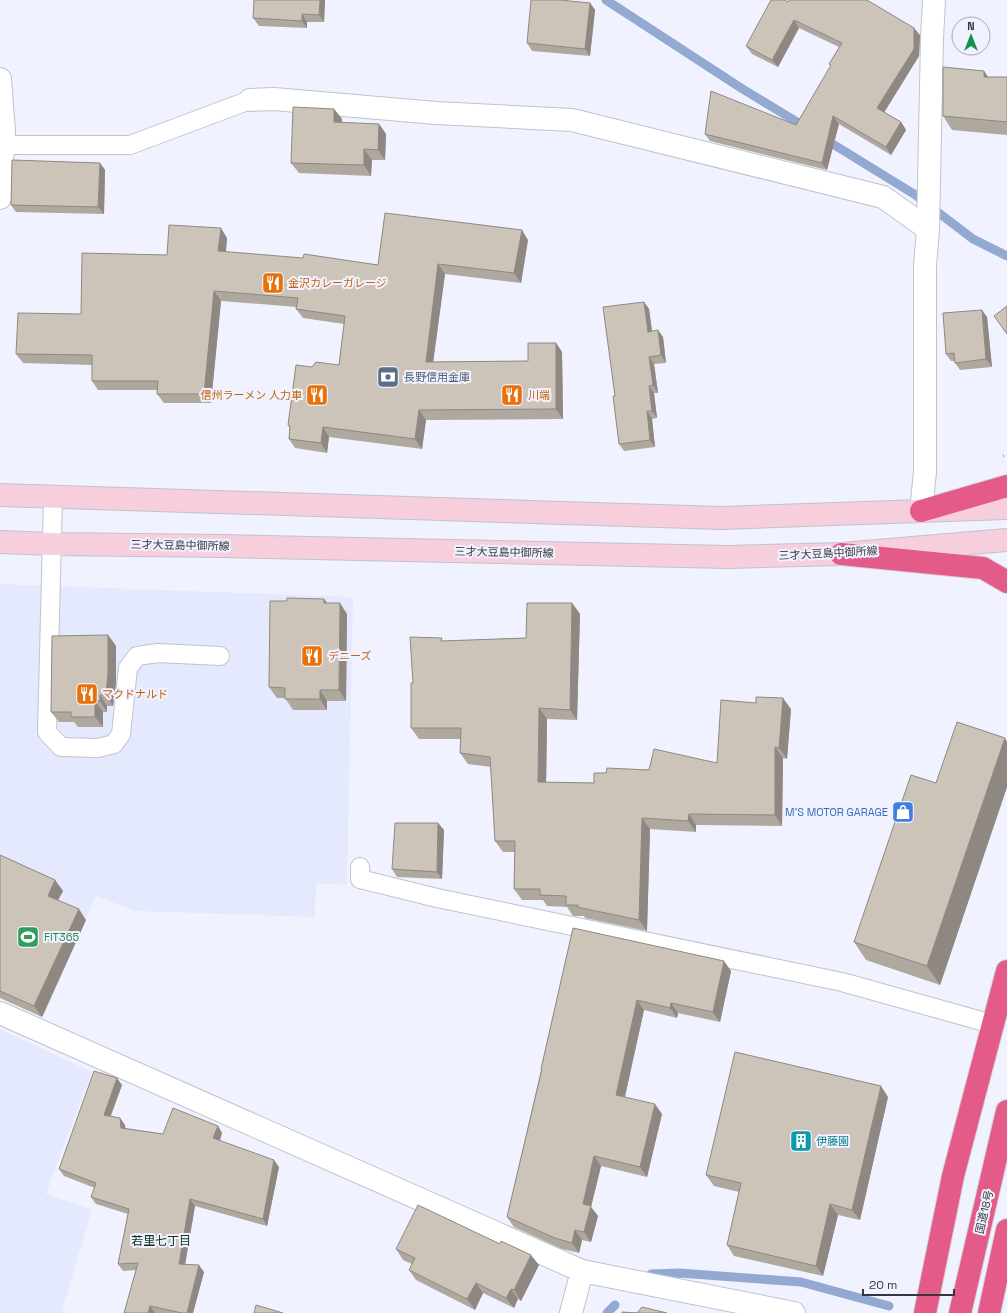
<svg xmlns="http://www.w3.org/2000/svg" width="1007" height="1313" font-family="'Space Grotesk','Noto Sans JP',sans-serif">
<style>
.built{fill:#e4e9fd}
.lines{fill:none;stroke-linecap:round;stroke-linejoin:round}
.stream{stroke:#93a9d2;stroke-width:9}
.lane-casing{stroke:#c0c3ce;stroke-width:20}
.street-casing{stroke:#c0c3ce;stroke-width:24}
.secondary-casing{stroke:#c0c3ce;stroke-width:24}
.highway-casing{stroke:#d3d3d4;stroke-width:24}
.path{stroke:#9fa1aa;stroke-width:2.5;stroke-dasharray:1 3;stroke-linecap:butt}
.lane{stroke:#fff;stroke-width:18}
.street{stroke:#fff;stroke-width:22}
.secondary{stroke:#f7cedc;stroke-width:22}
.highway{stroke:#e45b89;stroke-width:22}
.wall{fill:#afa89f}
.shaded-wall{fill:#8f8882}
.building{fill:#ccc3b9;stroke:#8f8882}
.labels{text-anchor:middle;stroke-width:4;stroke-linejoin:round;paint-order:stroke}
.food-label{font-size:11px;fill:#c56008;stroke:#f0f3ff;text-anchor:start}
.service-label{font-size:11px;fill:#4e5e75;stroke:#f0f3ff;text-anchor:start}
.street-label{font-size:11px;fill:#36373c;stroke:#f0f3ff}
.shop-label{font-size:11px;fill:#366cbe;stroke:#f0f3ff;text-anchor:end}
.leisure-label{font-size:11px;fill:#27864d;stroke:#f0f3ff;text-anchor:start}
.culture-label{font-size:11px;fill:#0d838f;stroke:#f0f3ff;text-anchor:start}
.neighbourhood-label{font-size:12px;fill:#0e341c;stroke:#f0f3ff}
</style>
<rect width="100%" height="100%" fill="#f0f3ff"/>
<path class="built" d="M0,584L353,597L347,885L316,883L315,917L135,911L96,896L44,1016L0,997Z
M0,1029L92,1072L46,1194L92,1210L62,1311L68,1313H0Z"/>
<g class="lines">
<path class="stream" d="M606,0L741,88L807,128
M823,138L914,194L973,239L1007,256
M651,1274L679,1273L801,1282L889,1306
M607,1313L615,1305"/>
<g class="lane-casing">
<path id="lane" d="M0,145H130L250,100
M53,498L47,732L61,747L98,748L114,744L121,734L128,668L137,656L158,653L220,656
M360,867V879L437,898L842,982L992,1024"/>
</g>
<g class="street-casing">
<path id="street" d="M0,79L4,131L0,198
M250,100L274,99L436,113L572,120L883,197L928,229
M921,511L925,472V266L928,229L932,39L934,0
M0,1013L582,1271
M571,1313L582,1271L794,1313"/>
</g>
<g class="secondary-casing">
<path id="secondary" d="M0,495L722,518L1007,508
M0,542L52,544L222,546L728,557L841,554L1007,540"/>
</g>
<g class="highway-casing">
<path id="highway" d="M921,511L1007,486
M841,554L983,568L1007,582
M925,1313L953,1176L1007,971
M960,1313L1007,1111
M989,1313L1007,1230"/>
</g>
<path class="path" d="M1003,456L1007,455"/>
<use href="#lane" class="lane"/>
<use href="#street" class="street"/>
<use href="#secondary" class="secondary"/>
<use href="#highway" class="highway"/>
</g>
<path class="wall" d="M325,0L324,22H307V28L259,26L253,18Z
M788,2L920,35L919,56L884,112L901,122L906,130L891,155L839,124L827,170L710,141L705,134L796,125L831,66L829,64L839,47L799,28L778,67L752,54L746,46Z
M590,3L595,10L590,56L532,51L527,43Z
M984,71L988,77H1007V135L952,130L943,116Z
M334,109L342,119V123L379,124L386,134L385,160H372L371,176L299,173L291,163Z
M100,163L105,170L104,214L16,212L11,205Z
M227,238L226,252L378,265L528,240L521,283L445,274L433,362L528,361L556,343L562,352L563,419L426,420L422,449L329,437L327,453L295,448L289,439L290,429L288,425L312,367L339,365L344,324L303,318L296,309L297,307L221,301L211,403H164L157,394V390H98L92,381V365L23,363L16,354L81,314L167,255Z
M644,302L649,309L652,331L663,337L666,363L654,364L658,393H654L657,418L652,419L655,447L624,451L619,444L615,396Z
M987,317L992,367L960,370L955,363V361H951L946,354Z
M324,599L327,603L347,614L346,701H327V710H293L285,698H277L269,687L287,601Z
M572,603L580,614L577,720L547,719L546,782L594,783L606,773L717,763L791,709L787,759L783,758L782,826L696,825V832L650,829L647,931L585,918L584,916H573L567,907L547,906L543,900H522L514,889L515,852H503L495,841L491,767L468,764L460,753L461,739H419L411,728L413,683L443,641L526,638Z
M108,635L116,646V683L113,706H107V712H103V727H78L74,722H59L51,712Z
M1005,738L1007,742V787L940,985L866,960L854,942L936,783Z
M438,823L444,830L442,879L397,877L392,869Z
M0,855L55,880L63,891L58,900L86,920L42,1017L0,998Z
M573,928L731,971L720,1022L678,1013L677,1018L644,1010L625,1097L662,1114L647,1177L601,1166L591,1207L598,1216L591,1242L582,1240L579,1253L562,1249L514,1227L507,1217L541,1070V1069Z
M122,1085L111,1116L120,1118L125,1125V1128L163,1134L218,1126L222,1133L220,1141L279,1167L267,1226L195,1206L185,1264L204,1272L193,1313H124L136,1270L123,1271L118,1264L128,1214L96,1204L91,1197L95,1188L64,1176L59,1169Z
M888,1097L860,1220L838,1215L823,1276L734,1256L727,1245L739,1192L714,1186L706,1175Z
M396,1249L539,1265L521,1301L518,1299L514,1308L483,1293L475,1310L416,1280L409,1270L412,1264L403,1260Z"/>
<path class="shaded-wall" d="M320,0H325L324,22L319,15Z
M590,3L595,10L590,56L585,49Z
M302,14L307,22V28L302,21Z
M794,20L799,28L778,67L772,60Z
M914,28L920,35L919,56L882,116L877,108Z
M984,71L993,85L984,77Z
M334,109L342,119L341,133L334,122Z
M833,116L839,124L827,170L822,163Z
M901,122L906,130L891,155L886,147Z
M379,124L386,134L385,160L378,150Z
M364,149L372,160L371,176L364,165Z
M100,163L105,170L104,214L98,207Z
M221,228L227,238L225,260L218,251Z
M522,230L528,240L521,283L514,273Z
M438,264L445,274L432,371L426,362Z
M214,291L221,301L211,403L204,394Z
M644,302L649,309L653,339L648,332Z
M982,310L987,317L992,367L986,359Z
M658,330L663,337L666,363L661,355Z
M556,343L562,352L563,419L556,409Z
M649,357L654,364L658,393L653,385Z
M649,386L654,393L657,418L652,411Z
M419,410L426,420L422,449L415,439Z
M647,411L652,419L655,447L650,440Z
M323,427L329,437L327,453L321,443Z
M324,599L332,609L324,603Z
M340,603L347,614L346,701L339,690Z
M572,603L580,614L577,720L570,710Z
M108,635L116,646V683L113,706L106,695Z
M320,690L327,701V710L320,699Z
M100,695L107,706V712L100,701Z
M783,698L791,709L787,759L779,748Z
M95,701L103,712V727L95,717Z
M539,708L547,719L546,793L538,782Z
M1005,738L1007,742V787L940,985L927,966Z
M775,747L783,758L782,826L775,815Z
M689,814L696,825V832L688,821Z
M642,818L650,829L647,931L639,920Z
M438,823L444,830L442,879L437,872Z
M55,880L63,891L55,906L48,896Z
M79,909L86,920L42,1017L34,1006Z
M724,961L731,971L720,1022L713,1012Z
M637,1000L644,1010L623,1105L616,1095Z
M671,1003L678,1013L677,1018L670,1008Z
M117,1078L122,1085L108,1122L104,1115Z
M881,1086L888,1097L860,1220L852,1210Z
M655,1104L662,1114L647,1177L640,1167Z
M120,1118L125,1125L126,1134L121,1128Z
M218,1126L222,1133L218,1145L213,1138Z
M594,1156L601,1166L591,1207L598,1216L591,1242L584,1232L583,1204Z
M274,1160L279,1167L267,1226L263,1219Z
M190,1199L195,1206L184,1271L179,1264Z
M830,1204L838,1215L823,1276L816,1266Z
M575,1230L582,1240L579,1253L572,1243Z
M531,1255L539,1265L521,1301L514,1290Z
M199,1265L204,1272L193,1313H187Z
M476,1283L483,1293L475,1310L467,1299Z
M511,1289L518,1299L514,1308L506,1298Z
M150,1306L155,1313H148Z"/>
<path class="building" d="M254,0H320L319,15L302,14V21L253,18Z
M531,0H560L590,3L585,49L527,43Z
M771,0H785L788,2L789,0H867L914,28V49L877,108L901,122L886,147L833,116L822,163L705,134L711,91L796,125L831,65L829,64L842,43L794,20L772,60L746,46Z
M943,67L984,71V77H1007V122L943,116Z
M293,107L334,109V122L379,124L378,150L364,149V165L291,163Z
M12,160L100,163L98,207L11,205Z
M385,213L522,230L514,273L438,264L426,362L528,361V343H556V409L419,410L415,439L323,427L321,443L289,439L290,426L288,425L296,365L312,367L316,362L339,365L345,316L296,309L298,298L214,291L204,394H157L158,381H92V355L16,354L18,313L81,314L82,253L167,255L169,225L221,228L218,251L303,258L304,254L378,265Z
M644,302L648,332L658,330L661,355L649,357L653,385L649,386L652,411H647L650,440L619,444L613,396H615L603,307Z
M1007,306V334L994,316Z
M982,310L986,359L955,363L954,353L946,354L943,313Z
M287,598L324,599V603H340L339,690H320V699H285V688L269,687L270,601H287Z
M527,603H572L570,710L539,708L538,782L594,783V773H606L607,768L649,770L654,749L717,763L721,700L756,703V697L783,698L779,748L775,747V815L689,814L688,821L642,818L639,920L577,907L578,905H566V896L540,895V889H514L515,841H495L490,757L460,753L461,728H411V683H413L410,637L442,638L441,641L526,638Z
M108,635V673L106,695H100V701H95V717H71V712H51L52,636Z
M957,722L1005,738L927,966L854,942L911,775L936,783Z
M395,823H438L437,872L392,869Z
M0,855L55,880L48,896L79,909L34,1006L0,991Z
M573,928L724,961L713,1012L671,1003L670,1008L637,1000L616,1095L655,1104L640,1167L594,1156L583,1204L591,1206L584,1232L575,1230L572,1243L555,1238L507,1217L542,1069H541Z
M735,1052L881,1086L852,1210L830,1204L816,1266L727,1245L741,1183L706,1175Z
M94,1071L117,1078L104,1115L120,1118L121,1128L163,1134L173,1108L218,1126L213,1138L274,1160L263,1219L190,1199L179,1264L199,1265L187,1313H182L150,1306L148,1313H124L138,1263L118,1264L129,1209L91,1197L96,1183L59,1169Z
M418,1205L500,1244L501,1241L531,1255L514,1290L511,1289L506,1298L476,1283L467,1299L409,1270L415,1258L396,1249Z
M256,1305L283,1313H254Z
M642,1307L667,1313H622V1312L637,1313Z"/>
<defs>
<g id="restaurant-square" transform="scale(1.15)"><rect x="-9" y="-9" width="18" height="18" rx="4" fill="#e8710a" stroke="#f0f3ff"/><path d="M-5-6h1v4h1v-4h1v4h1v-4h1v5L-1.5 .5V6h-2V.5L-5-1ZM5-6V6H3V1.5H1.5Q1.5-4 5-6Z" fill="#fff"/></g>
<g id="bank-square" transform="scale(1.15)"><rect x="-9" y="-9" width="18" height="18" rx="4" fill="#5c6f8a" stroke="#f0f3ff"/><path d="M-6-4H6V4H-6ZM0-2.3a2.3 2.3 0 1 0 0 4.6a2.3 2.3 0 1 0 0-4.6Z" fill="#fff"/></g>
<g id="shop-square" transform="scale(1.15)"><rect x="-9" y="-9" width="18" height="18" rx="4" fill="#3f7fe0" stroke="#f0f3ff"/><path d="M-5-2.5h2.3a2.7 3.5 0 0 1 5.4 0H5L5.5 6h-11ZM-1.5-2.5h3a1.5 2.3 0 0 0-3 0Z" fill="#fff"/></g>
<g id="stadium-square" transform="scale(1.15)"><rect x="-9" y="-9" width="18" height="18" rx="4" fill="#2e9e5b" stroke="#f0f3ff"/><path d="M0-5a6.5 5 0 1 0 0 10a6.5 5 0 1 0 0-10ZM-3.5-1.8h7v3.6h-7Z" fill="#fff"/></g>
<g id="building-square" transform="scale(1.15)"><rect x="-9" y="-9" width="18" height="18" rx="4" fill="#0f9aa8" stroke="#f0f3ff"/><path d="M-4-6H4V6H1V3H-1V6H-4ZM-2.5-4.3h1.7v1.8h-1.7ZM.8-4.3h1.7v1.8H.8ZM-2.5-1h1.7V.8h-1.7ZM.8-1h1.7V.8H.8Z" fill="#fff"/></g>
</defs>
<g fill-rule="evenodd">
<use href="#restaurant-square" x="273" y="283"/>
<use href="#bank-square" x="388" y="377"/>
<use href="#restaurant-square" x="317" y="395"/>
<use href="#restaurant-square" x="512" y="395"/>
<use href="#restaurant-square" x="312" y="656"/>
<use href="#restaurant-square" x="87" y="694"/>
<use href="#shop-square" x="903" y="812"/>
<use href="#stadium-square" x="28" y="937"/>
<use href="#building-square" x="801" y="1141"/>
</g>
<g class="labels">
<g class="food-label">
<text x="288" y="287">金沢カレーガレージ</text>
<text x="302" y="399" text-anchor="end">信州ラーメン 人力車</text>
<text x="528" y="399">川端</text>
<text x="328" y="660">デニーズ</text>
<text x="102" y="698">マクドナルド</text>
</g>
<g class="service-label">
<text x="404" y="381">長野信用金庫</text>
</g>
<g class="street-label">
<text transform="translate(180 545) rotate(1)" y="4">三才大豆島中御所線</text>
<text transform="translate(504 552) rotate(1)" y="4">三才大豆島中御所線</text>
<text transform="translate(828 553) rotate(-3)" y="4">三才大豆島中御所線</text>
<text transform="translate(984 1212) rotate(-77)" y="4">国道18号</text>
</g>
<g class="shop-label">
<text x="888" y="816">M'S MOTOR GARAGE</text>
</g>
<g class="leisure-label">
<text x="44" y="941">FIT365</text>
</g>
<g class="culture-label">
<text x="816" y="1145">伊藤園</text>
</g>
<g class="neighbourhood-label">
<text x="161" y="1245">若里七丁目</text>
</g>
</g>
<g transform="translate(971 36)"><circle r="19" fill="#f0f3ff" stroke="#a6a8b1"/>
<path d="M0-3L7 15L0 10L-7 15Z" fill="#13924f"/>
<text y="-6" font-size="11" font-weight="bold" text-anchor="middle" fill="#36373c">N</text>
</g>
<path d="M863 1289v6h91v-6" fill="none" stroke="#36373c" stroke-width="2"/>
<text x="869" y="1289" font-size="12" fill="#36373c" stroke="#f0f3ff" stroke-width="3" paint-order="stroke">20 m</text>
</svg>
